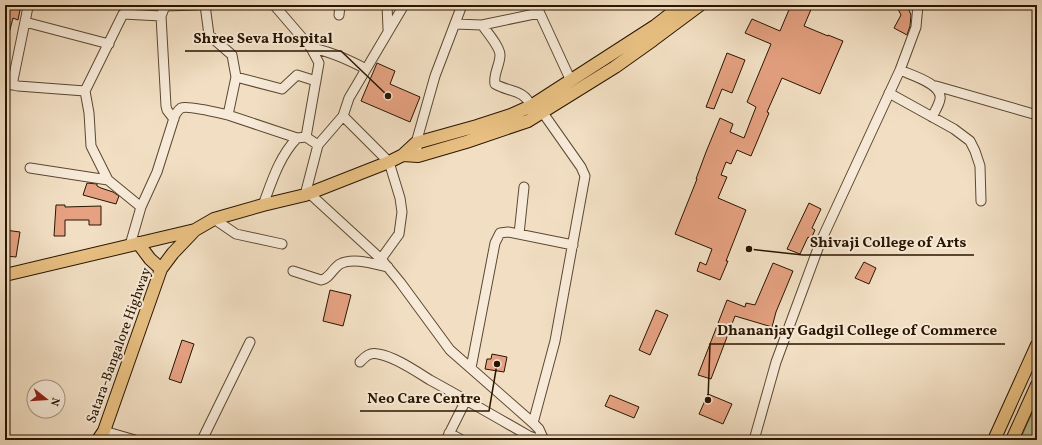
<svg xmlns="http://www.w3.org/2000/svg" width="1042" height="445" font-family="Vollkorn,serif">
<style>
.green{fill:#c0c08f;stroke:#746a48}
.building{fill:#e5a181;stroke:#291500}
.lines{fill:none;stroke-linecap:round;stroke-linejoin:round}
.minor-casing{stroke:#5b4831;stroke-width:11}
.major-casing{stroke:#291500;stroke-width:14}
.minor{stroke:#f7ead8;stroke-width:9}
.major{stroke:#e9c082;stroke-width:12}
.labels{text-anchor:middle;stroke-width:4;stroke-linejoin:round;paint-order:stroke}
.street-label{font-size:14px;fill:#291500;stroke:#f7ead8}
.leader{fill:none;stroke:#291500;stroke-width:1.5}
.callout-dot{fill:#291500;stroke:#f7ead8;stroke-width:1.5}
.callout-label{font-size:15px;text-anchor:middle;font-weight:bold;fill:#291500;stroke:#f7ead8;stroke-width:4;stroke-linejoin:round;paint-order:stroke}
</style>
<rect width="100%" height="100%" fill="#f2dfc3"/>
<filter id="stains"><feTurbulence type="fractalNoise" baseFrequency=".005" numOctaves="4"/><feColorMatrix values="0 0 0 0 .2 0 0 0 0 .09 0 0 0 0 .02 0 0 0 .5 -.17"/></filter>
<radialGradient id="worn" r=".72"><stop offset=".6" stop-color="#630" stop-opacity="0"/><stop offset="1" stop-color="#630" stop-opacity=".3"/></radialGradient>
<path class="green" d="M1037,402V440H1020Z"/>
<path class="building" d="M7,5H21L18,20L13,18L7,41L5,40V13Z
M791,5H808L812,7L804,26L828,36V35L843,41L820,94L782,78L767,112L769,113L751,156L737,150L731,164L726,162L721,175L727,177L718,198L746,210L726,261H728L720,280L697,271L700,262L706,265L712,249L675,234L697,179H696L706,152L720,118L733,124L730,132L744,138L756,107L747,102L771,44L745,33L752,19L780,31Z
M896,5H907L911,15L910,26L907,35L894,28L901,15Z
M727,53L745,60L732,93L722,89L714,109L706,107Z
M377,63L395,71L390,84L420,97L410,122L361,101Z
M87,183L97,184V186L101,188L113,192L119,196L116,204L83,195Z
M809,203L821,209L812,228L815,230L811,239L808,237L800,254L787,249Z
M56,205H65V207L101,206V225H89V220H65V236H54Z
M5,230L20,232L16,257L5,256Z
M864,262L876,268L869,284L855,278Z
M773,263L793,271L776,312L772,327L735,316L711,379L698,375L727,300L745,307L746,303L755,305Z
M330,290L351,295L343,326L323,321Z
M656,310L668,315L650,355L639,350Z
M182,340L194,344L181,383L169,379Z
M492,354L507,357L504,372L485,369L487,359H491Z
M708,394L732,404L723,424L699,414Z
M610,395L639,407L634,418L605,406Z"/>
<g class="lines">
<g class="minor-casing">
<path id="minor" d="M274,5L311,48L319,63L306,137L318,145
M387,5L388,29
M536,5L571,81
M339,15L340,5
M161,16L166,106L167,110L174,119
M25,22L109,44
M455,24L482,25L539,13
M482,25C487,32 500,47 500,55C500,65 493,74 495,84C508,92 524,89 531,106
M311,48C330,51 349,60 366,69
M900,70C911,75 943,84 940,99C939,105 935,111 932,117
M236,77L282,89L297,75L316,81
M5,83L18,86L85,91L89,113L91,146L108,180L141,207L130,245
M12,85L28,7
M936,86L1037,115
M85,91L123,14L161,16L165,6L198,5
M889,93L954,129L970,141L975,151L980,166L981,201
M228,115L297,138
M343,116L389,162L400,198L402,212L399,234L381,259
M417,147L416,143L435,76L462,5
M30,168L108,180
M309,193L381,259L400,282L450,350L533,423L539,429L544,440
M305,195L318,145L343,116L349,98L404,5
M263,205C272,181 279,157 297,138L306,137
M141,207L157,172L175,115C177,112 178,110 181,108C188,105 219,113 228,115L236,77L232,55L209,35L205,5
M214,219L236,234L282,244
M519,234L524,187
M293,271L321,280C329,279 333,268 340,264C353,257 374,264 388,267
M360,362C366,356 370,352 378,354C394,356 417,372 430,380C463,398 496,417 529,436L540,440
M471,368L495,243L500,233L508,232L573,245
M533,423L555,341L585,176L581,167L543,113
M104,431L135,440
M449,433L462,440
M202,440L250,342
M446,440L466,400
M754,440L776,362L820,243L900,70L916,27L918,5"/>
</g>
<g class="major-casing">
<path id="major" d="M403,155L418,156L466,142L528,121L615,67L653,40L700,5
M138,243L150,259L161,269
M5,275L195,230
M98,440L104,431L161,269L173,253L195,230L214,219L263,205L305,195L389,162L403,155L416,143L477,126L511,115L531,106L655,26L682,5
M994,440L1037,345
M1012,440L1037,385"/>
</g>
<use href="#minor" class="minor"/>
<use href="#major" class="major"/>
</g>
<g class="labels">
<g class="street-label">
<text transform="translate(118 345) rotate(-70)" y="5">Satara-Bangalore Highway</text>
</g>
</g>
<path class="leader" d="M388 96L341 51H185M749 249L803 255H974M708 400L710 344H1005M497 364L489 411H360"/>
<g class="callout-dot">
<circle cx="388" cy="96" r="4"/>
<circle cx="749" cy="249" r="4"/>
<circle cx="708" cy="400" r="4"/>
<circle cx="497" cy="364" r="4"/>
</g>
<g class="callout-label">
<text x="263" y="43">Shree Seva Hospital</text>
<text x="888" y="247">Shivaji College of Arts</text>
<text x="857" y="335">Dhananjay Gadgil College of Commerce</text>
<text x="424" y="403">Neo Care Centre</text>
</g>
<rect width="1042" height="445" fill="none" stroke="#f2dfc3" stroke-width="20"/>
<rect x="6" y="6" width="1030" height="433" fill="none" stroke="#291500" stroke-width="2"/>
<rect x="10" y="10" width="1022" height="425" fill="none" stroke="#291500"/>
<g transform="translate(46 399) rotate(107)"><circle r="19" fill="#f7ead8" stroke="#a59582"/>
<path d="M0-3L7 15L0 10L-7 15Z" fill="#8f2418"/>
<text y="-6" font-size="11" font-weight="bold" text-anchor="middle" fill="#291500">N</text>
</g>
<rect width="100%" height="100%" filter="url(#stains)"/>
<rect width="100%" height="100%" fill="url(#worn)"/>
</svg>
